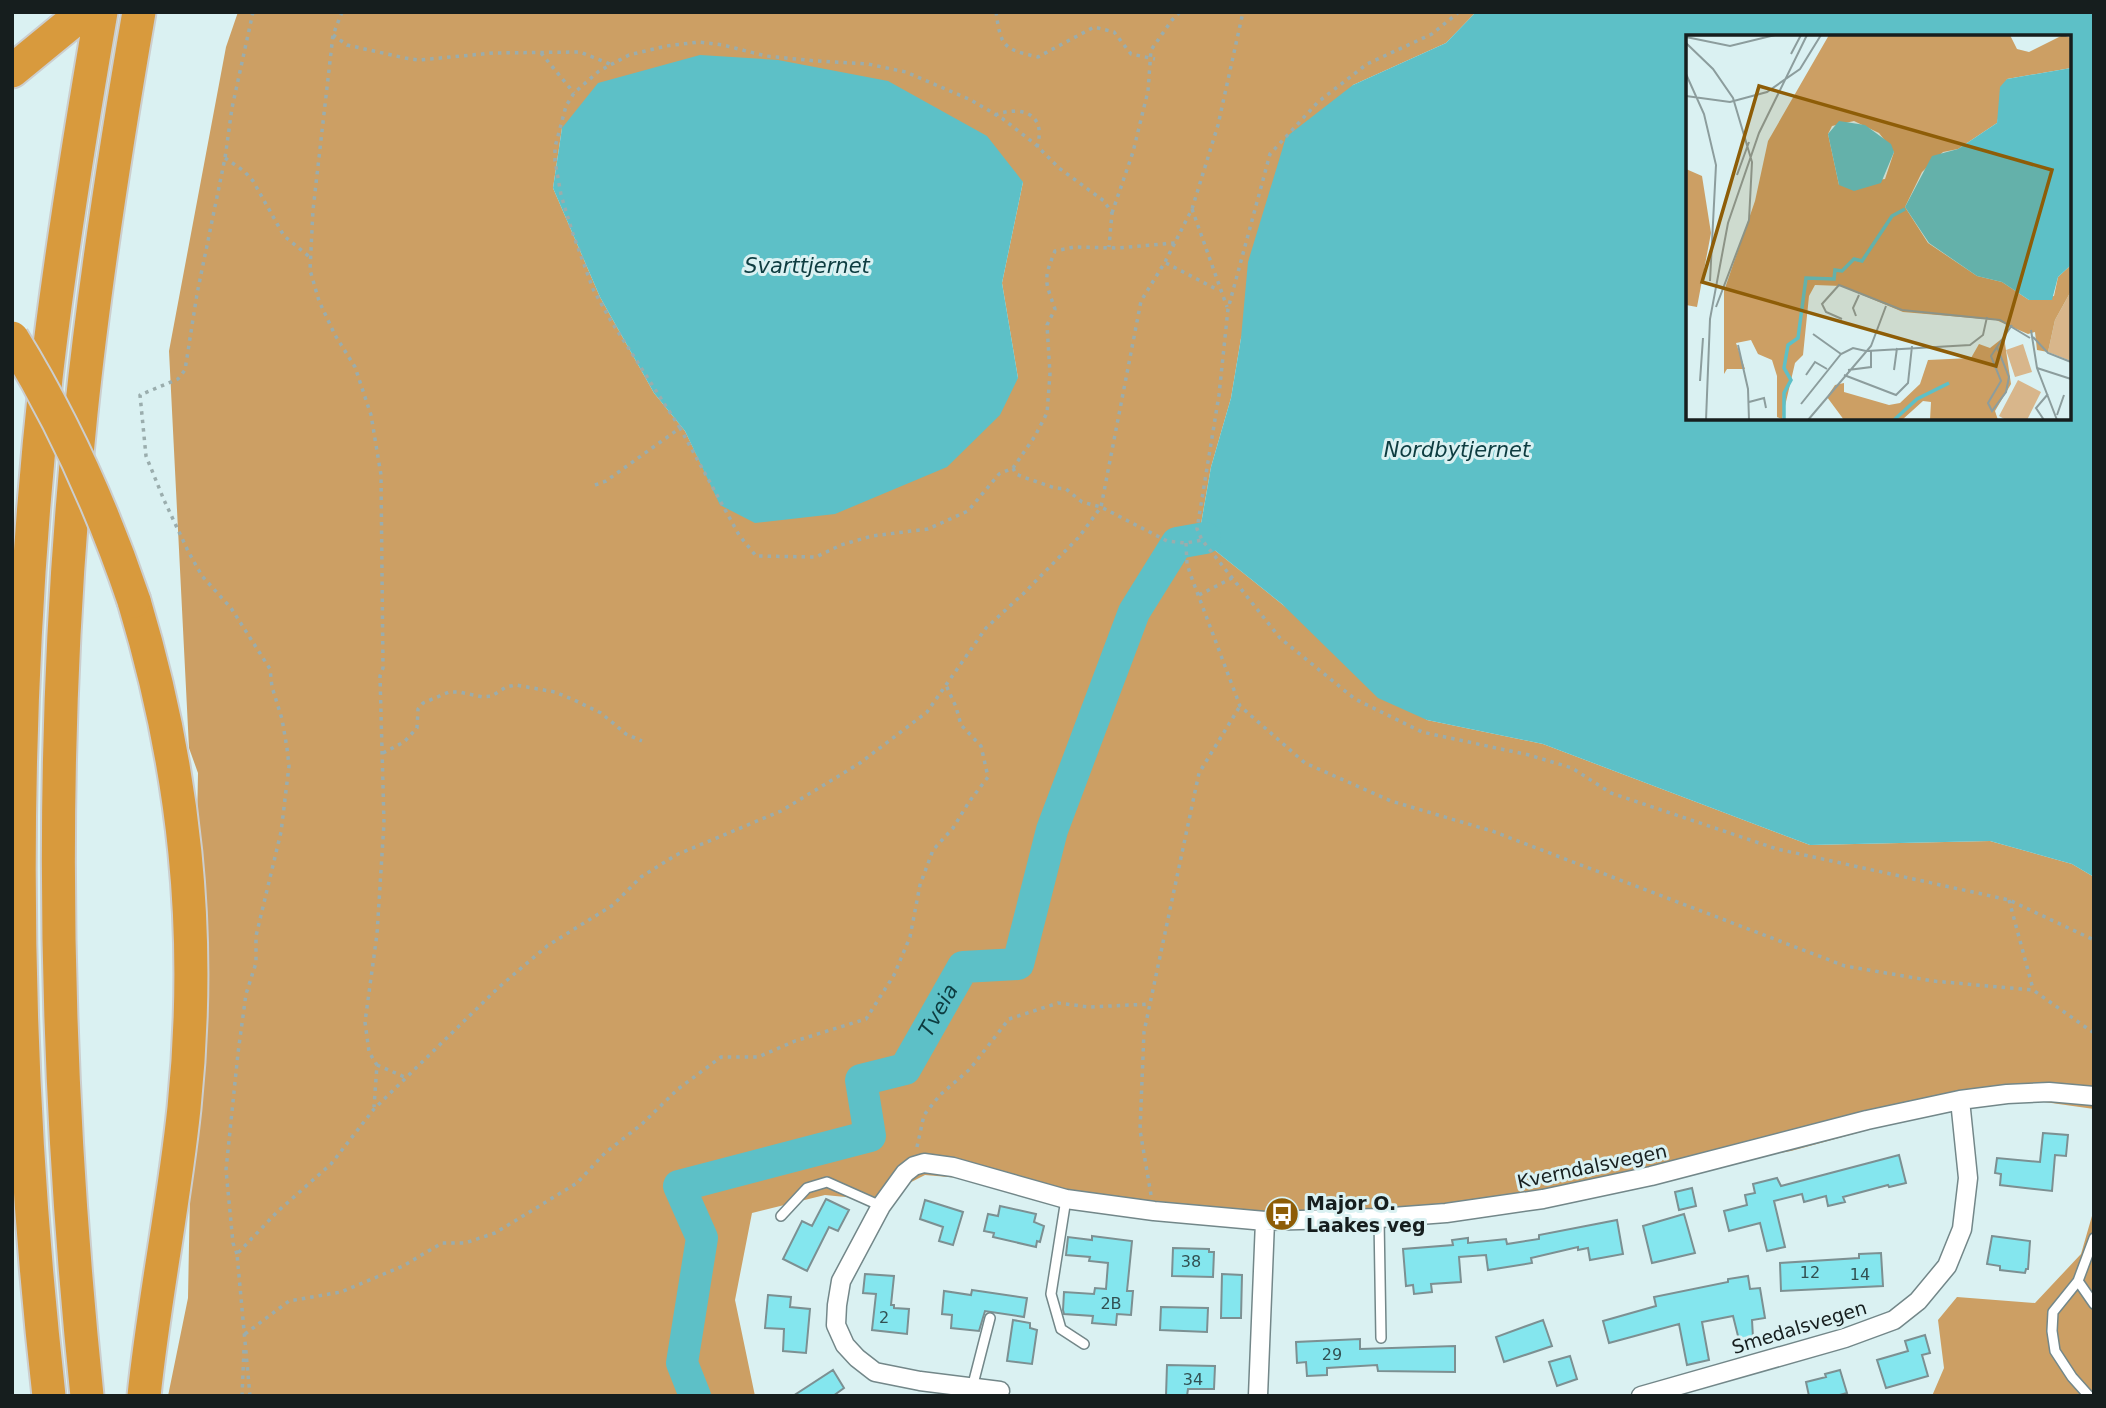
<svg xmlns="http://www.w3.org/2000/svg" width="2106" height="1408" font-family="'DejaVu Sans',sans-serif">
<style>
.forest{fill:#cc9f64;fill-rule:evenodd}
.water{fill:#5dc0c7;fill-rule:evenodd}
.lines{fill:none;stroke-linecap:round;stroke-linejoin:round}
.river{stroke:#5dc0c7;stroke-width:32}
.building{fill:#84e6ee;stroke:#7c9092;stroke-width:2}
.service-casing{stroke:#738789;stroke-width:12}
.minor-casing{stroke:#738789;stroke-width:21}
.motorway-casing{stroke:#cccece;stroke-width:37}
.path{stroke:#9aadad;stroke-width:3.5;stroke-dasharray:3.5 5;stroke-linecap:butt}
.service{stroke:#fff;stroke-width:9}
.minor{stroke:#fff;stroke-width:18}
.motorway{stroke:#d89a3d;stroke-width:33}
.motorway-bridge-casing{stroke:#cccece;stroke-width:37;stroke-linecap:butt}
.motorway-bridge{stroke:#d89a3d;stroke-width:33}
.labels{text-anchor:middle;stroke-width:6;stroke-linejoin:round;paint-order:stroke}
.number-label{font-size:16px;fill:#325052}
.street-label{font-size:19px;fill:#161e1e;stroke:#daf1f2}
.poi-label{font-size:19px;font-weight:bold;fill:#161e1e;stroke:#daf1f2;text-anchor:start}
.water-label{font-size:21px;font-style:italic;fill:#0d3c40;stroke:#daf1f2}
.inset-river{fill:none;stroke:#5dc0c7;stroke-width:3.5}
.inset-road{fill:none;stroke:#8c9d9d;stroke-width:2}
.view{fill:#8e5d07;fill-opacity:0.15;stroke:#8e5d07;stroke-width:3.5}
.inset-edge{fill:none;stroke:#161e1e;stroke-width:3.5}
</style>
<rect width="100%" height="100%" fill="#daf1f2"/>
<path class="forest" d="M238,12H1476L1446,43L1353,85L1241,338L1231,398L1211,467L1201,524L1207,544L1427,720L1543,744L1810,845L1990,841L2072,864L2094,877V1109L2024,1099L1960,1105L1791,1151L1691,1168L1588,1194L1388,1228L1158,1220L1029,1184L925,1175L876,1200L825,1195L752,1213L735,1300L755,1396H168L188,1298L198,773L189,748L169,351L226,47ZM562,128L1023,182L1002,283L1018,378L721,505L685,431L654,393L600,297L553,188Z
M2094,1209V1396H1932L1944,1368L1938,1320L1957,1297L2035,1303L2081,1254Z"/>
<path class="water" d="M1476,12H2094V877L2072,864L1990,841L1810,845L1543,744L1427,720L1378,698L1282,604L1207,544L1201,524L1211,467L1231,398L1241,338L1248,262L1286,137L1353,85L1446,43ZM1688,37H2069V418H1688Z
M700,55L778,60L888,81L987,136L1023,182L1002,283L1018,378L1000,415L947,467L835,514L755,523L720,505L685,431L654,393L600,297L553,188L562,128L598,83Z"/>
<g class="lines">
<path class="river" id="s1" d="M695,1396L682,1363L702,1238L679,1186L870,1136L861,1080L905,1069L963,967L1018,964L1052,830L1134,612L1177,543L1205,538"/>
</g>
<path class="building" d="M2043,1133L2068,1135L2066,1156L2055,1155L2052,1191L2000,1185L2001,1174L1995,1173L1997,1158L2040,1162Z
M1899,1155L1906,1183L1889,1187L1888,1185L1843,1197L1845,1202L1828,1206L1826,1196L1804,1202L1802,1194L1774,1201L1785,1247L1767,1251L1760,1223L1729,1231L1724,1211L1747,1205L1745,1195L1755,1193L1753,1184L1777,1178L1781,1186Z
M1692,1188L1696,1206L1679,1210L1675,1192Z
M826,1199L849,1210L838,1231L829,1227L807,1271L783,1259L802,1221L812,1226Z
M925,1200L963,1212L953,1245L939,1241L943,1227L920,1219Z
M1000,1206L1036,1214L1034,1222L1044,1226L1040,1242L1037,1241L1036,1247L993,1237L994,1233L984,1231L988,1214L998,1216Z
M1684,1214L1695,1253L1652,1263L1643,1226Z
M1617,1220L1623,1254L1590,1260L1588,1248L1578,1250V1247L1531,1258L1532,1263L1488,1270L1486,1255L1459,1257L1461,1282L1431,1284L1432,1292L1414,1294L1413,1285L1406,1286L1403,1249L1453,1245L1452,1240L1468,1238V1243L1506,1239L1507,1244L1539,1239V1235Z
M1092,1236L1132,1241L1127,1291H1133L1131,1315L1117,1314L1116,1325L1092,1323L1093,1316L1064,1314L1063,1310L1064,1292L1094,1294L1095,1288L1106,1289L1108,1263L1089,1261L1090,1257L1066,1255L1068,1237L1092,1240Z
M1992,1236L2030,1241L2028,1269H2026L2025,1273L2000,1270V1266L1987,1264Z
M1173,1248L1209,1249V1252H1214L1213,1277L1172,1276Z
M1881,1253L1883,1286L1781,1291L1780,1263L1859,1258V1254Z
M865,1274L894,1276L891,1305H894V1308L909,1309L907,1334L872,1330L876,1294L863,1293Z
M1222,1274L1242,1275L1241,1318H1221Z
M1748,1276L1750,1289L1760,1288L1765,1318L1752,1320L1753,1338L1739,1340L1733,1316L1702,1322L1709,1360L1687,1365L1679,1324L1609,1343L1603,1321L1656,1306L1654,1297L1728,1282V1279Z
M972,1290L1027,1298L1024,1317L985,1311L979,1331L951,1328L952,1315L942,1314L944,1291L971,1295Z
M768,1295L791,1297L790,1307L810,1309L806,1353L783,1351L784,1329L765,1328Z
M1161,1307L1208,1308L1207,1332L1160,1330Z
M1013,1320L1030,1323V1328L1037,1330L1032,1364L1007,1361Z
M1543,1320L1552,1346L1504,1362L1496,1337Z
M1925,1335L1930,1353L1922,1355L1928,1376L1886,1388L1877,1360L1908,1351L1905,1341Z
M1360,1339V1349L1455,1346V1372L1378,1371L1377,1365L1327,1368V1375L1307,1376L1306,1362L1297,1363L1296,1342Z
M1570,1356L1577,1379L1557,1386L1549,1362Z
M1167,1365L1215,1366L1214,1389H1188L1187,1396H1166Z
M833,1370L844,1388L833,1396H793Z
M1840,1370L1847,1393L1836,1396H1809L1806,1382L1826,1377L1825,1374Z"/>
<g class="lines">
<g class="service-casing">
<path id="service" d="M1066,1199L1051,1294L1061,1329L1084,1344
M781,1216L807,1188L827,1182L881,1206
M1379,1218L1381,1338
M2078,1281L2094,1304
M972,1388L990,1318
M2089,1396L2072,1377L2055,1351L2052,1331L2053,1312L2078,1281L2094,1238"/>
</g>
<g class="minor-casing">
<path id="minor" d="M1000,1391L920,1381L875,1372L857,1358L845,1345L836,1325L837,1305L841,1281L881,1206L905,1173L914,1166L924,1163L953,1167L1066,1199L1154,1211L1265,1221L1379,1218L1446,1213L1543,1199L1651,1176L1867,1120L1960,1100L2007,1094L2049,1092L2094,1096
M1258,1396L1265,1221
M1641,1396L1845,1338L1894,1320L1918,1301L1947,1266L1962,1229L1968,1178L1960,1100"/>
</g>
<g class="motorway-casing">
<path id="motorway" d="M12,71L84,12
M134,601C185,771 202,932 184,1108C174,1204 154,1299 144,1396
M49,1396C11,1059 9,716 46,378C60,256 80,134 101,12
M87,1396C53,1069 47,740 81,413C95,279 116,145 139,12"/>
</g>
<path class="path" d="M342,12L333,35L313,210L310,270L319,301L335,335L355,367L371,415L381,475L383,668L380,676L384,823L377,934L365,1022L369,1052L377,1065L374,1107
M996,12C1001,48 1004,49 1038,57L1094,27L1114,32L1131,54L1155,59
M1459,12L1432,34L1367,64L1318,102L1270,154L1228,309L1219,395L1197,529L1202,540L1280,638L1355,699L1422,732L1529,755L1572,768L1611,793L1777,849L2009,900L2094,940
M333,35L347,45L405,58L419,60L493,53L580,52L610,64
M541,53L574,93
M995,115C1022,105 1047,114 1037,147
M225,158L244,171L253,181L284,236L311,258
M1192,209L1227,307
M1112,213L1133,152L1148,91L1151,50L1172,20L1180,12
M1166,263L1218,290
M680,428L611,321L593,289L573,234L561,195L555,161V147L566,106L574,93L599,71L629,55L666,46L699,42L723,45L766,56L816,61L868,64L906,72L971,100L1003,119L1035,144L1059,168L1104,201L1112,213L1109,247
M1013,468L1016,474L1023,477L1055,488L1066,489L1082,502L1101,507L1167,541L1186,543L1202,540
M595,485L606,481L680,428L739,535L756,556L816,557L841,545L872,536L928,529L968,511L999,474L1013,468L1035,436L1047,413L1050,374L1047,325L1055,309C1045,281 1043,280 1055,251L1074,247L1118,248L1175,243
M1186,543L1187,564L1191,576L1240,706L1305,763L1391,801L1492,831L1845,966L1933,981L2033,990L2094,1033
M1199,595L1232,578
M383,753L404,742L417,728L418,709L423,703L449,692H459L483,697L492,696L506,687L516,685L555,692L574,700L601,713L626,734L642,741
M2009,900L2033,989
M377,1065L407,1078
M917,1147L924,1115L940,1095L970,1069L1009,1019L1058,1003L1089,1007L1150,1004
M1151,1195L1140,1130L1144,1032L1199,773L1240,706
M237,1254L233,1243L226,1170L238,1053L246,994L256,963V936L281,832L289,766L287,748L282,719L272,687L270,669L231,608L202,576L188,551L164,500L146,456L140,395L178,379L185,370L197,294L225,158L232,108L253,12
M245,1334L289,1301L341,1292L403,1266L442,1243H465L495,1233L577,1183L605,1153L642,1124L678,1089L721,1057H758L795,1041L866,1019L894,975L910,937L920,885L933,850L953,828L969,802L988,777L981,746L961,725L956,707L946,685
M242,1396L244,1349
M250,1396L237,1254L277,1212L331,1164L374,1109L498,988L547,946L613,905L641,877L676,855L781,811L860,763L927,712L986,628L1023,594L1079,537L1101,507L1141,301L1165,262L1192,209L1218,125L1243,12"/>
<use href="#service" class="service"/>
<use href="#minor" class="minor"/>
<use href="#motorway" class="motorway"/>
<g class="motorway-bridge-casing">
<path id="motorway-bridge" d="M12,338C63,421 103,509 134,601"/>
</g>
<use href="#motorway-bridge" class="motorway-bridge"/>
</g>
<defs>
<g id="bus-disc" transform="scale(1.75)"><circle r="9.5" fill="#8e5d07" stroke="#daf1f2"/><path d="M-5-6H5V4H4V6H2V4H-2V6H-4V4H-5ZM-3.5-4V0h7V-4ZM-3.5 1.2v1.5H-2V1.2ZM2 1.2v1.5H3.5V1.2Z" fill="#fff"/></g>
</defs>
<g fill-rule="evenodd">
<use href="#bus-disc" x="1282" y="1214"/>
</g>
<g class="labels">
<g class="number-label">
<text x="1191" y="1267">38</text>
<text x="1810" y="1278">12</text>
<text x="1860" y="1280">14</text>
<text x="1111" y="1309">2B</text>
<text x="884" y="1323">2</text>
<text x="1332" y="1360">29</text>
<text x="1193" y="1385">34</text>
</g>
<g class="street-label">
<text transform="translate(1592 1166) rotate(-12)" y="7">Kverndalsvegen</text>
<text transform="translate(1799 1327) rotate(-17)" y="7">Smedalsvegen</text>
</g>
<g class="poi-label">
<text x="1306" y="1210">Major O.<tspan x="1306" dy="22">Laakes veg</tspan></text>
</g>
<g class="water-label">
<text x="807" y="273">Svarttjernet</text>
<text x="1457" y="457">Nordbytjernet</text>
<text dy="7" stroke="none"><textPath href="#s1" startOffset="586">Tveia</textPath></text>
</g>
</g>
<g transform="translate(1686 35)">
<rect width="385" height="385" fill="#daf1f2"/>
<path d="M385,256V326L362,317L369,285ZM337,309L346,337L329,342L320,315ZM332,345L355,357L341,385H320L313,381Z" fill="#d8b68b"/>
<path d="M143,0H324L331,14L343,17L377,0L385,3V33L321,44L311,88L272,114L257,117L236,137L219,172L242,208L291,241L316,247L343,265L368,261L372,242L385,230V256L369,285L362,317L351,315L349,297L342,299L310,285L217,277L155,251L129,250L123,261L117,320L109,328L96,384L91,382V341L86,325L72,319L65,305L50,308L59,334H41L38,339V256L69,166L82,106ZM168,86L193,98L208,117L199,144L153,150L142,99L146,91ZM0,134L16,141L25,198L11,272L0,270ZM318,302L325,349L309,376L312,385H244L245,367L237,366L216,385H158L141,362L149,350L158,348V357L203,370L214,368L234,349L242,325L285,323L293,309L304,313Z" fill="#cc9f64" fill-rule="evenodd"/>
<path d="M385,33V230L372,242L366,265H343L316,247L291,241L243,208L219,172L246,121L272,114L311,88L314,52L321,44ZM153,86L179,90L205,109L208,117L195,148L168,156L153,150L142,99Z" fill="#5dc0c7"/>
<path class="inset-river" d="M98,385V358L105,345L98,333L102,310L112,303L120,243L148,244L149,235L156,236L168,224L176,226L206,181L219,174M208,385L231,364L263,348"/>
<path class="inset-road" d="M0,2L44,11L89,0M0,8L27,34L47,63L66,127L63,185L30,272M105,19L115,0M0,39L18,79L30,130L24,246M0,61L44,67L81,57L114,34L135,0M51,140L63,107M170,281L167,273L173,260M156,284L140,277L136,269L153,250L216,275L314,285L344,303M345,295L351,333L371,385M127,299L155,319M347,302L362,318L385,327M52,310L62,354L63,385M311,312L305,321L315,346L302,368L306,376L320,357L323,342L311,312L326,290M181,316L284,310L297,300L301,282M351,333L385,344M162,335L185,332V316M208,335L211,313M120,340L129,327L141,334M158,340L210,360L222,348L226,311M14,346L17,303M63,367L78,363L80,373M115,369L155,319L167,313L180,316M371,380L378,360M20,385L24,284L42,188L73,98L121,0M122,385L185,311L200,271M358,385L350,373L362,359"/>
<path class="view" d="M73,51L366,135L310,331L16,247Z"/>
<rect width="385" height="385" class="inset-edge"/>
</g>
<rect width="2106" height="1408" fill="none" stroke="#161e1e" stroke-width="28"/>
</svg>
